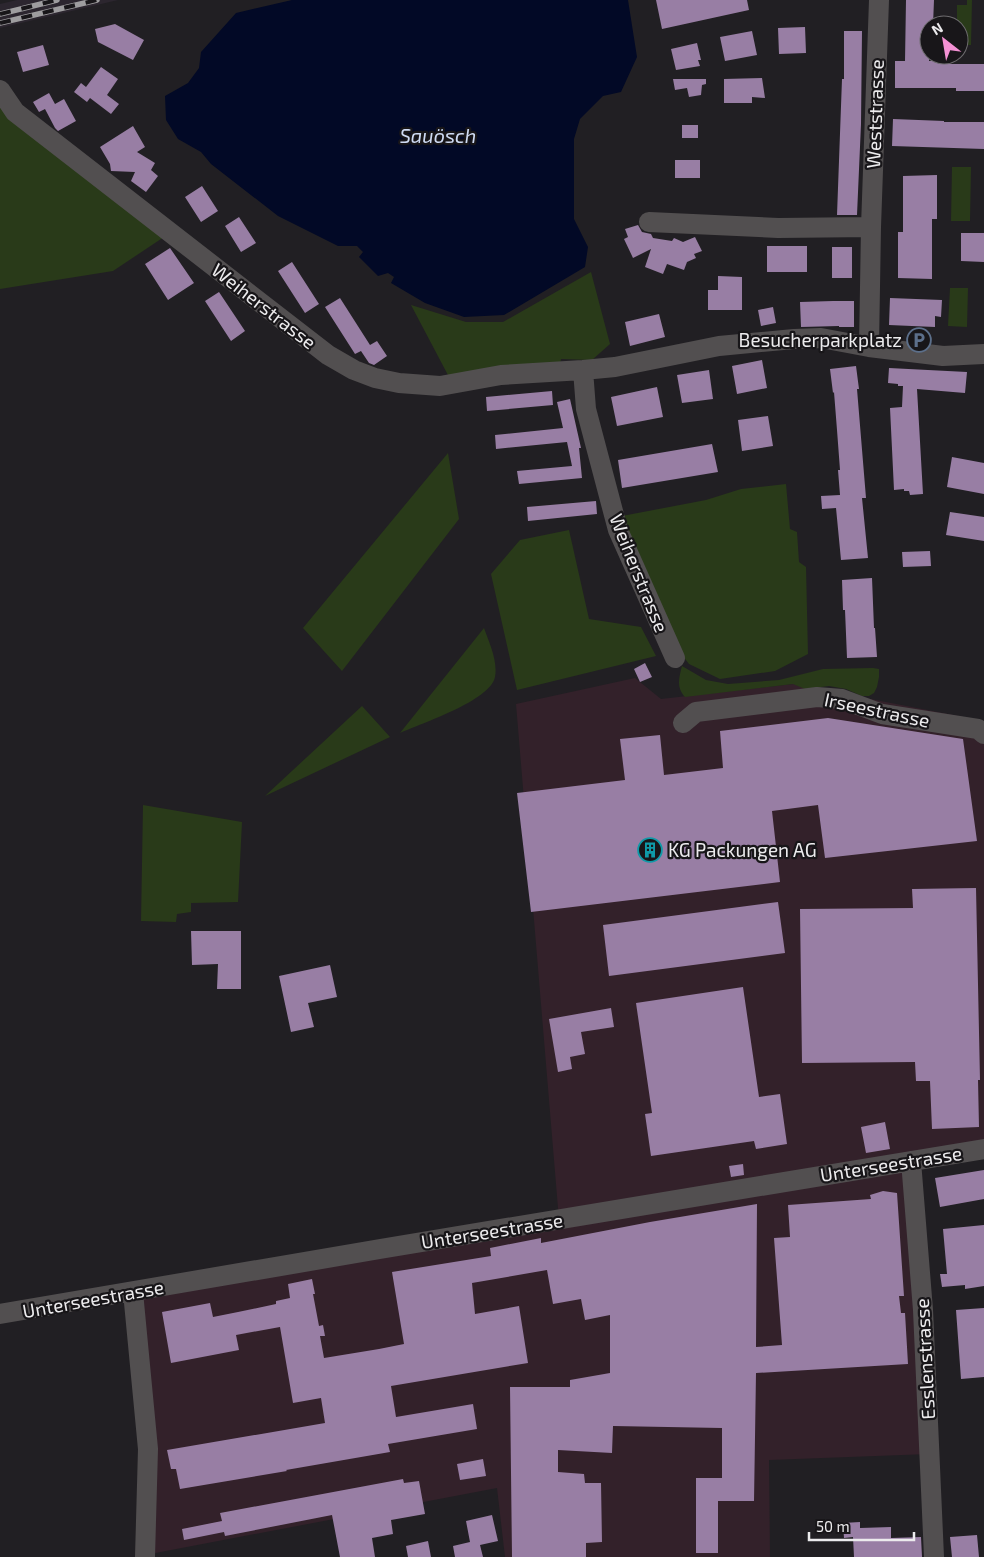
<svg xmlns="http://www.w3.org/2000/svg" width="984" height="1557" font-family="'Exo 2',sans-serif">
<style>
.built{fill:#2c262f}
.industrial{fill:#33212a}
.green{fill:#293a19}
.water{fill:#020926}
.building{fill:#987ea4}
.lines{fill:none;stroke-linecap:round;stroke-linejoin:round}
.minor{stroke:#524f50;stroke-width:20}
.rail-casing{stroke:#9e9d9f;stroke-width:5.5}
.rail{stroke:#181619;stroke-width:4;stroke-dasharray:11;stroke-linecap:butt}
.labels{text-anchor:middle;stroke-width:4.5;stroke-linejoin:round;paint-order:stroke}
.street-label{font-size:19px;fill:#ecebed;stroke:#181619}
.poi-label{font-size:19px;fill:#ecebed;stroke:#181619;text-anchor:end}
.water-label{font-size:20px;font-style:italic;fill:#cfdbf4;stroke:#181619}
</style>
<rect width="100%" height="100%" fill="#211f23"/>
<path class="built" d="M17,0H118L0,28V4Z"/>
<path class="industrial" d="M635,678L661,699L793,684L984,721V1144L911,1161L929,1454L769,1460L770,1557H505L497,1488L145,1555L133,1292L559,1220L516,704Z"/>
<path class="green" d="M967,0H972L971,45H959V25H957V5H967Z
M0,102L164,237L113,271L0,289Z
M952,167H971L970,221H951Z
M591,272L610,344L592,360L561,359L560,365L449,377L411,305L466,322H503Z
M950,288H968L967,327L948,326Z
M448,453L459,519L342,671L303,628Z
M786,484L790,529L797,532L799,562L806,567L808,654L775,671L720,679L689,664L679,651L622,516L706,500L741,489Z
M569,530L589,619L641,627L656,656L517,690L491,574L520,540Z
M484,628C489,642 498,661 495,677C490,701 422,723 400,733Z
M682,666L706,680L728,684L779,680L823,669L873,668L879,669V677L877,687L874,693L869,696H862L846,689L829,686L805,689L793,684L685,697C676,687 679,678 682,666Z
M362,706L390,737L265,796Z
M143,805L242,822L238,902L191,903V912L177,914L176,922L141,921Z"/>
<path class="water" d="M292,0H628L637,57L621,92L603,96L580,119L574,139V219L588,247L585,267L504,315L464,317L425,303L391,283L394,277L388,273L378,276L359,257L363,252L357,246H338L278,216L211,164L201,152L178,139L166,120L165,96L188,83L199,68L201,52L236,13Z"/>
<path class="building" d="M656,0H747L749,10L662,29Z
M906,0H934L933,25H929V61H942V64H984V91H956V88H895V61H905Z
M115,24L144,40L133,60L98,42L95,29Z
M805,27L806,53L779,54L778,28Z
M752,31L757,55L725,61L720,37Z
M844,31H862L861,124L857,215H837L842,79H844Z
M697,43L701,60H698L700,66L676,70L671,49Z
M43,45L49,65L23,72L17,52Z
M101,67L118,79L107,95L119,104L111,114L90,98L87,102L74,92L81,83L86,87Z
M762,78L765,98L752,97V103H724V79Z
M673,79H706V84L702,85L701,95L689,97L687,88L675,90Z
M49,93L55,104L64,99L76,121L58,131L55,128L45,109L39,112L33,102Z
M893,119L944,121V122H984V149L892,146Z
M682,125H698V138H682Z
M133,126L145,147L137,152L155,163L151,170L158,176L146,192L131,181L135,172L111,171L110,164L100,147Z
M675,160H700V178H675Z
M937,175V219H932V279L898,278V232H903V176Z
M202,186L218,211L201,222L185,197Z
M239,217L256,243L241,252L225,226Z
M638,225L642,232L651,234L653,238L672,241L674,238L683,242L695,237L702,251L694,254L696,258L687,262L684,270L667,264L663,274L645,267L651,249L633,258L624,239L628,237L625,229Z
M961,233H984V262L961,261Z
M767,246H807V272H767Z
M832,247H852V278H832Z
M170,248L194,283L168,300L145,264Z
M292,262L319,304L305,313L278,271Z
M718,276L742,277V310H708V290H718Z
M219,292L245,331L231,341L205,301Z
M340,298L370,345L377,341L387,356L374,365L369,363L361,351L355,354L325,307Z
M890,298L942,300L941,317L935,316V327L889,325Z
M833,301H854V327H839V326L801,327L800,302Z
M773,307L776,323L761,326L758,310Z
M659,314L665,337L630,346L625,322Z
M762,360L767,388L737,394L732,366Z
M856,366L859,389H857L866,498H862L868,558L841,560L836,508L822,509L821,496L840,495L838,470H840L837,430L834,392L833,393L830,369Z
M889,368L967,372L965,393L917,389L923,494L910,495L909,491H904V489L894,490L890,408L902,407L903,386H898V384L888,383Z
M709,370L713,399L682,403L677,375Z
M657,387L663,417L617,426L611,397Z
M552,391L553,405L487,411L486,397Z
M570,399L581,448H579L582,478L519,484L517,471L572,466L567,442L496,449L495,435L563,428L557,402Z
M768,416L773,446L742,451L738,420Z
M712,444L718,472L622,488L618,460Z
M952,457L984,463V494L947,487Z
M596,501L597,514L528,521L527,507Z
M950,512L984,517V541L946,535Z
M930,551L931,566L903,567L902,552Z
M872,578L874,628H875L877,657L847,658L845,610H843L842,580Z
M645,663L652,677L640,682L634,669Z
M828,718L963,739L977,841L825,858L818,805L772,811L780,882L531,912L517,793L625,780L620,739L660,735L664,775L723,768L720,731Z
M976,888L980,1080H978L979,1127L932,1129L930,1081H916L915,1062L802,1063L800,909L913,908L912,889Z
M778,902L785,953L609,976L603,925Z
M191,931H241V989H217L218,964L192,965Z
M330,965L337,997L308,1003L314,1027L291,1032L279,976Z
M743,987L759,1097L780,1094L787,1144L756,1149L754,1141L651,1156L645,1114L652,1113L636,1003Z
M611,1008L614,1027L581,1032L585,1054L570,1057L572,1069L558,1072L549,1019Z
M885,1122L890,1149L866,1153L861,1127Z
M743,1164L744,1175L731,1177L729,1166Z
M984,1170V1199L940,1207L935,1178Z
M883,1191L897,1193L904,1296H899L901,1313H905L908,1364L756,1373L754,1501H718V1553H696V1478H722V1428L613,1426L612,1453L558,1450V1472L584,1474L585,1483H601L602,1542L586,1543V1557H512L510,1387H570V1380L610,1373V1315L585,1320L581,1299L553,1304L547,1270L472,1283L475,1314L519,1306L528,1363L391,1386L396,1417L473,1404L477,1429L388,1444L390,1452L286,1470L287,1471L180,1489L176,1469H171L167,1450L325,1423L321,1398L293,1403L280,1327L236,1335L239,1350L171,1363L162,1312L210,1303L213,1317L238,1312L276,1304V1301L290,1298L288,1284L312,1279L315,1294H313L319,1326L323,1325L325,1336H320L324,1358L379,1349L404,1344L392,1272L491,1256L490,1248L541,1238V1243L650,1222L757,1204L756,1347L782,1345L774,1238L790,1237L788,1205L871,1199L870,1195Z
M984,1225V1286L965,1289V1285L942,1287L940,1274H947L943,1229Z
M984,1308V1377L961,1379L956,1310Z
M483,1459L486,1476L460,1480L457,1464Z
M403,1479L404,1483L419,1481L425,1514L391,1520L393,1534L372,1538L375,1557H340L332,1515L225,1536L224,1532L184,1540L182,1529L222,1521L220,1513Z
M492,1515L498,1541L480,1545L483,1557H455L453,1546L470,1542L466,1521Z
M860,1522V1528L891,1527V1538L921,1537L922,1557H854L853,1537L844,1538L843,1523Z
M977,1535L979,1557H952L950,1537Z
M428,1541L431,1557H408L406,1546Z"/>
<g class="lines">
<path class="minor" d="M0,90L15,112L328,355L354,370L375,378L399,383L440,386L501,375L583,370L615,367L719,346L794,339L821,338L869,347L943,356L984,354
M649,222L778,228L871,227
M869,347L871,227L879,0
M583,370L586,409L618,530L675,658
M683,723L696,712L817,697L842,699L882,714L978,729L984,734
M911,1161L923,1310L934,1557
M133,1292L148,1449L145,1557
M0,1314L380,1249L984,1149"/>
<g class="rail-casing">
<path id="rail" d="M0,14L57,0
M0,23L97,0"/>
</g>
<use href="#rail" class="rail"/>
</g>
<defs>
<g id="parking-ring" transform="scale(1.25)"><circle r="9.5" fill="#181619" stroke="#5c6f8a" stroke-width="1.5"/><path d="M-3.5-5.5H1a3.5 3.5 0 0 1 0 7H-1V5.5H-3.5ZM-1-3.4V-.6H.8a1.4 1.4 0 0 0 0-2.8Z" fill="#5c6f8a"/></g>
<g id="building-ring" transform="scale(1.25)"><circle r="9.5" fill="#181619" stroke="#0f9aa8" stroke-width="1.5"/><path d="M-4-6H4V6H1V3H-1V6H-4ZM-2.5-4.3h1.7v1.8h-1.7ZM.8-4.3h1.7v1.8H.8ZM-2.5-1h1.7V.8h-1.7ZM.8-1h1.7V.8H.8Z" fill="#0f9aa8"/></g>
</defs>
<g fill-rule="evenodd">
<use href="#parking-ring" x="919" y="340"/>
<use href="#building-ring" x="650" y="850"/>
</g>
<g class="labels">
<g class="street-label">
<text transform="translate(875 114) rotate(-88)" y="7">Weststrasse</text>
<text transform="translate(264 306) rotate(38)" y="7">Weiherstrasse</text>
<text transform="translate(639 573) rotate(68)" y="7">Weiherstrasse</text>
<text transform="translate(877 710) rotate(12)" y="7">Irseestrasse</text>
<text transform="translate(891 1164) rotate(-9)" y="7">Unterseestrasse</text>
<text transform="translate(492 1231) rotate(-9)" y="7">Unterseestrasse</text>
<text transform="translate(93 1299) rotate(-10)" y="7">Unterseestrasse</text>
<text transform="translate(925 1359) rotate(-93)" y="7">Esslenstrasse</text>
</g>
<g class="poi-label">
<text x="902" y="347">Besucherparkplatz</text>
<text x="668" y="857" text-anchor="start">KG Packungen AG</text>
</g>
<g class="water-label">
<text x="438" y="143">Sauösch</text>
</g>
</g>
<g transform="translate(944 40) rotate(329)"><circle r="24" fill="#181619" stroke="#6d6b6e"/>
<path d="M0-4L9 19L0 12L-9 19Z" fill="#f491d4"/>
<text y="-8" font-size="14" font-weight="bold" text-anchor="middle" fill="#ecebed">N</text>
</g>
<path d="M809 1532v8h105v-8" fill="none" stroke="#ecebed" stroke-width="2.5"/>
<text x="816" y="1532" font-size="15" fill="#ecebed" stroke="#181619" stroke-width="4" paint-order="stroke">50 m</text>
</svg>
